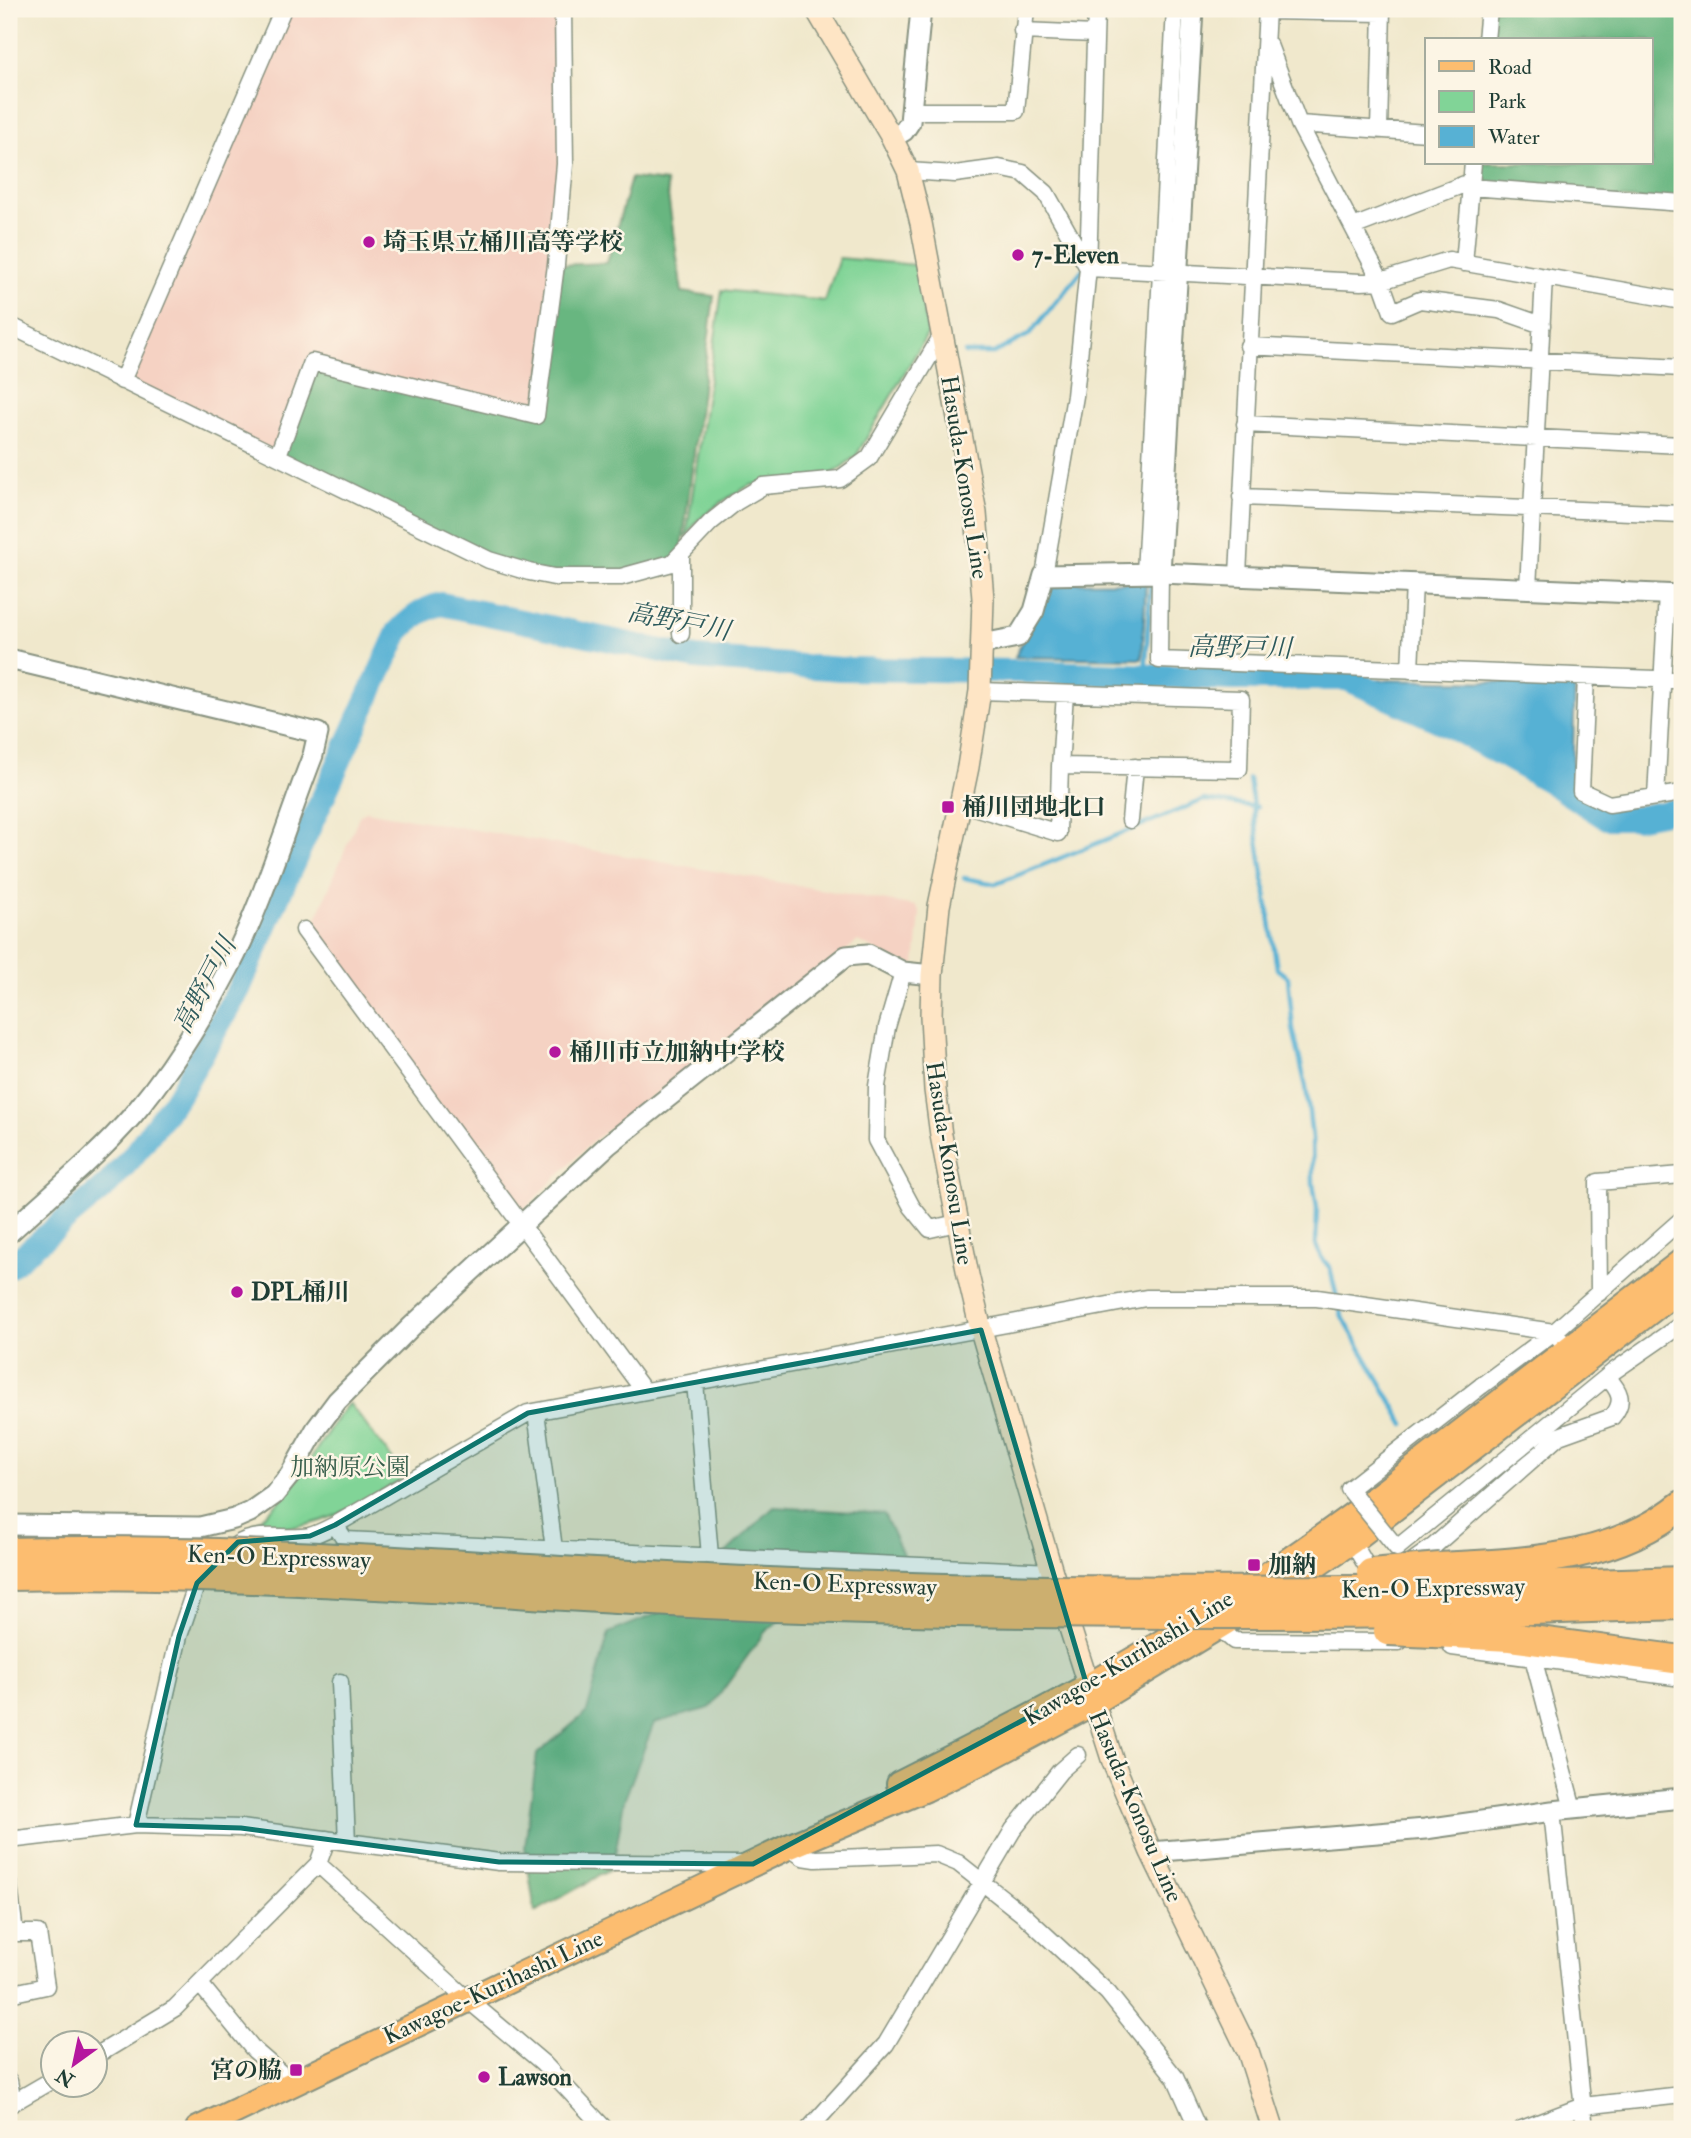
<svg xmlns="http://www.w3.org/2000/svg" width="1691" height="2138" font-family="'IM FELL Double Pica','Noto Serif JP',serif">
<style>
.built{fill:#f5d2c3}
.green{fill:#81d497;stroke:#508866;stroke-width:2}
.forest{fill:#68b680;stroke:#447a5a;stroke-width:2}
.water{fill:#57b1d4;stroke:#3b7784;stroke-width:2}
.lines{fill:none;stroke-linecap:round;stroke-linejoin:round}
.stream{stroke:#57b1d4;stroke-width:4.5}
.river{stroke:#57b1d4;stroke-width:24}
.minor-casing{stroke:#889280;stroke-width:19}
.tertiary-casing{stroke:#889280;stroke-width:23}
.secondary-casing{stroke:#889280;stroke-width:24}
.primary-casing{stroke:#889280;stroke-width:28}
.motorway-casing{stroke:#889280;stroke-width:32}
.minor{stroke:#fff;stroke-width:16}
.tertiary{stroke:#fff;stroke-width:19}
.secondary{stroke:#fee5c5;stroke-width:21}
.primary{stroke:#fcbd6f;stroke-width:24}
.motorway{stroke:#fcbd6f;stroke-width:28}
.minor-bridge-casing{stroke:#889280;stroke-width:19;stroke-linecap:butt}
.motorway-bridge-casing{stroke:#889280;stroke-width:32;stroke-linecap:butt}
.minor-bridge{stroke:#fff;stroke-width:16}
.motorway-bridge{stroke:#fcbd6f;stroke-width:28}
.marked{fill:#0f766e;fill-opacity:0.2;stroke:#0f766e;stroke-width:5;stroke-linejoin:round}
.poi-dot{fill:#b5179e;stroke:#fcf5e5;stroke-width:2.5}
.labels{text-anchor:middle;stroke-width:5;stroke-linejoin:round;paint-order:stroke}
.poi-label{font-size:24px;font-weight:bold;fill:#1f3d34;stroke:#fcf5e5;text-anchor:start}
.street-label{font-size:24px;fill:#1f3d34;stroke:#fcf5e5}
.park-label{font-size:24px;fill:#335b48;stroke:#fcf5e5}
.water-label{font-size:26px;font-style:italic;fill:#2d5a5c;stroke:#fcf5e5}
</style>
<rect width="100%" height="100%" fill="#fcf5e5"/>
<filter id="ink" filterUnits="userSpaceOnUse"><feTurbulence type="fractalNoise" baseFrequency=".0143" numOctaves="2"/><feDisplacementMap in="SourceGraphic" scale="14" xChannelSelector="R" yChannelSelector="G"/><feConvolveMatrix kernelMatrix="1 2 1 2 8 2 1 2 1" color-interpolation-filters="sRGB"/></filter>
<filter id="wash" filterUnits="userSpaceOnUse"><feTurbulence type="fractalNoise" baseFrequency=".00686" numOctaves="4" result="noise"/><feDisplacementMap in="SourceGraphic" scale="28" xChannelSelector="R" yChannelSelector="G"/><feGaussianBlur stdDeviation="1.57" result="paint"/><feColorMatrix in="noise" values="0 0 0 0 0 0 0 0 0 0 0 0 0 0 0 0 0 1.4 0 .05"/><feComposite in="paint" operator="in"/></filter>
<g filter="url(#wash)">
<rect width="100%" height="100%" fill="#f0e8cc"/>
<path class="built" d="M283,9H563L565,164L536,416L278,455L122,381Z
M366,811L916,906L920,913L915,965L895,960L858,941L594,1140L523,1210H516L313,936V927L359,816Z"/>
<path class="green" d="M839,258L915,265L928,333L856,456L827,478L750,485L723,501L697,521L686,538L722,290L825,301Z
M349,1403L406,1477C366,1499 327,1528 280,1528C270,1528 262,1528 253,1524C298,1494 315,1443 349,1403Z"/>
<path class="forest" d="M1489,9H1682V203L1470,187L1472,163H1651V40H1485Z
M631,178L666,182L682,292L714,296L681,556L621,577L513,574L278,455L312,362L536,415L556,265L607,263Z
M774,1507L884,1514L917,1585L814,1591L764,1633L710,1708L654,1723L624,1801L613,1868L535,1912L525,1847L537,1754L587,1712L609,1633L666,1610Z"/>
<path class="water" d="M1146,582L1142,659L1015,657L1052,583Z
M1372,680L1575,683L1572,786Z"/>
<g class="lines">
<path class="stream" d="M965,353H994L1030,334L1083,269
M1145,676L1151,579
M1249,779L1277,969L1288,977L1293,1029L1306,1087L1312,1138L1313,1183L1317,1208L1316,1245L1321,1257L1330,1268L1337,1298
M964,878L996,884L1204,800L1257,807
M1339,1306L1342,1316L1405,1425"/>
<path class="river" d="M9,1267L108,1184L132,1157L178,1096L239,989L277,899L398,632C411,618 423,609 441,604L696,658L841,669L1015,671L1234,679H1347L1446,724L1545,779L1606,818H1635L1682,809"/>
</g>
</g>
<g filter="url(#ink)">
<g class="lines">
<g class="minor-casing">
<path id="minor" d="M1267,11L1382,13
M1022,31L1095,34
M1486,40L1489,9
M1269,45L1299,124L1381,281L1392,312L1420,300L1499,310L1542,325
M913,111H1016L1026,9
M1299,124L1427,133
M1379,130L1382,9
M908,171L955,174L999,168L1023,173L1046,193L1087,266
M1470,187L1682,203
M1353,227L1470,182
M1464,263L1473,163
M1088,268L1361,282L1381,281L1449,260L1682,301
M9,325L489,560L529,572L554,577H621L672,563L711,522L736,502L763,486L840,479L869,458L942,335
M1248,346L1682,368
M122,381L283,9
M1245,424L1682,445
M278,455L312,362L536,416L556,265L565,164L563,9
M1241,497L1682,514
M681,556V634
M1145,573L1175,9
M1160,573L1159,660L1682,680
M1044,575L1075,396L1088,268L1096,9
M1238,575L1267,9
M1528,588L1544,277
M1667,594L1656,797L1682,793
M1410,670L1414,583
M1586,677L1581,791L1609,804L1656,797
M980,691L1241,699L1239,769L1060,766L1065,694
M961,803L1058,833L1060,766
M1130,820L1135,767
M304,930L644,1391
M903,972L887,1027L877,1086L876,1140L912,1207L930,1229L957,1223
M1599,1293L1598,1182L1682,1175
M695,1382L710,1556
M1481,1386L1554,1332L1682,1219
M536,1412L554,1549
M1532,1438L1614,1371L1682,1324
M335,1525L345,1540L1052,1572
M1352,1541L1371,1574L1378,1573
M230,1550C252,1528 282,1541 309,1536C318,1534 327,1529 335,1525L528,1413L1146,1298H1317L1554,1332L1569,1350
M1406,1566L1434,1546L1559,1436L1612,1417C1626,1401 1619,1390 1607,1377
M1218,1627L1234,1641L1399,1642
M1452,1647L1682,1678
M1537,1658L1535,1665L1573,1809
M340,1682L347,1842
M1552,1811L1585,2129
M136,1825L179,1636L197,1583L206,1574
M9,1840L136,1825L241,1828L499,1862L743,1864
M788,1847L803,1857L816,1859L936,1854L958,1863L1025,1916L1108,1993L1175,2077L1198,2129
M318,1864L467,1999L543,2063L605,2129
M9,1885L15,1933H38L46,1986L9,1994
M200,1984L254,2050L292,2083
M94,2057L175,2008L318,1864L327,1839
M9,2081L13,2103
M9,2105L52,2080
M809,2129L886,2044L1013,1830L1060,1771L1078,1755
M1522,2129L1583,2106L1682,2095"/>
</g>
<g class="tertiary-casing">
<path id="tertiary" d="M892,138L904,131L910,122L921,9
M1160,573L1193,9
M982,644L1018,637L1034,611L1044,575L1160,573L1682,595
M9,659L318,733L313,755C286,824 263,903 229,968C202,1020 170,1071 133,1115C95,1159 51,1194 9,1233
M9,1525L200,1527L234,1519L250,1512L274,1495L290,1475L316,1429L337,1401L412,1326L608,1145L846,956L868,954L903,972L932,975
M1151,1852L1425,1829L1552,1811L1682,1798"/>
</g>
<g class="secondary-casing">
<path id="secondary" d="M816,9L892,138L908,171L921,223L976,513L983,599L980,691L968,767L939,906L932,975L931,1016L935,1090L941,1135L968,1275L981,1330L1052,1572L1113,1762L1151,1852L1248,2051L1273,2129"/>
</g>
<g class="primary-casing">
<path id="primary" d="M899,1784C962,1752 1026,1720 1088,1686C1190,1628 1292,1561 1386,1490L1682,1261
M198,2129L788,1847L926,1789L982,1762L1093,1703L1287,1585L1352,1541L1682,1287"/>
</g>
<g class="motorway-casing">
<path id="motorway" d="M1440,1567C1525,1562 1613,1561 1682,1505
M1439,1589L1682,1581
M1439,1613L1682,1605
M1434,1633L1510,1637L1682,1660"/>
</g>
<use href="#minor" class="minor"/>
<use href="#tertiary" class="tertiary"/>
<use href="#secondary" class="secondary"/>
<use href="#primary" class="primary"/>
<use href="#motorway" class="motorway"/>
<g class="minor-bridge-casing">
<path id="minor-bridge" d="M1481,1386L1349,1489L1397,1548L1532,1438"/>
</g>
<g class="motorway-bridge-casing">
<path id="motorway-bridge" d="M9,1552C256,1546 502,1570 749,1581C978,1592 1209,1592 1439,1589
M1371,1573L1440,1567
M9,1576C256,1571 502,1595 749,1606C979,1615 1208,1615 1439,1613
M1388,1631L1434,1633"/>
</g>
<use href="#minor-bridge" class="minor-bridge"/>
<use href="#motorway-bridge" class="motorway-bridge"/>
</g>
</g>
<path class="marked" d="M981,1330L1087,1686L753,1864L499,1862L241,1828L136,1825L179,1636L197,1583L238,1542L310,1536L335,1525L528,1413Z"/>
<g class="poi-dot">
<circle cx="369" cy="242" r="7"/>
<circle cx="1018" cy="255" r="7"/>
<rect x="941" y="800" width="14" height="14" rx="3.5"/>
<circle cx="555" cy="1052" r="7"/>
<circle cx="237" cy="1292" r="7"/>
<rect x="1247" y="1558" width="14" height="14" rx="3.5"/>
<rect x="289" y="2063" width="14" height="14" rx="3.5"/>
<circle cx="484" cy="2077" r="7"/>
</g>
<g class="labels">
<g class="poi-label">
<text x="383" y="250">埼玉県立桶川高等学校</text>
<text x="1032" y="263">7-Eleven</text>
<text x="962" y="815">桶川団地北口</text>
<text x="569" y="1060">桶川市立加納中学校</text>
<text x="251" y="1300">DPL桶川</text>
<text x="1268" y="1573">加納</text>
<text x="282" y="2078" text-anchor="end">宮の脇</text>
<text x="498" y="2085">Lawson</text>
</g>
<g class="street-label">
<text transform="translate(965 477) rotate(81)" y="8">Hasuda-Konosu Line</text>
<text transform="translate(950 1163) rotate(81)" y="8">Hasuda-Konosu Line</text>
<text transform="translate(279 1557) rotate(2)" y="8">Ken-O Expressway</text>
<text transform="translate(845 1584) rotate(2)" y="8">Ken-O Expressway</text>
<text transform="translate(1433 1588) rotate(-1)" y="8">Ken-O Expressway</text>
<text transform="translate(1128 1658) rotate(-31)" y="8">Kawagoe-Kurihashi Line</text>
<text transform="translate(1136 1806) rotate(67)" y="8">Hasuda-Konosu Line</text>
<text transform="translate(493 1987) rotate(-25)" y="8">Kawagoe-Kurihashi Line</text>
</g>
<g class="park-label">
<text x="350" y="1475">加納原公園</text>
</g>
<g class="water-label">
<text transform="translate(679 621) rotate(11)" y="9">高野戸川</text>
<text transform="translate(1240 647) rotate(1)" y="9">高野戸川</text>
<text transform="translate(204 985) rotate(-62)" y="9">高野戸川</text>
</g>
</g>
<rect width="1691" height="2138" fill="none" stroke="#fcf5e5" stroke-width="35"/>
<rect x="1425" y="38" width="228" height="126" fill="#fcf5e5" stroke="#a4ab9e" stroke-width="2"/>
<rect x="1439" y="61" width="35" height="10" fill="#fcbd6f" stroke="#a4ab9e" stroke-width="2"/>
<text x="1488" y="74" font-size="21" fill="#1f3d34">Road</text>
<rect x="1439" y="91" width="35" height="21" fill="#81d497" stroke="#a4ab9e" stroke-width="2"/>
<text x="1488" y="108" font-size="21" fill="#1f3d34">Park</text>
<rect x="1439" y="126" width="35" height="21" fill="#57b1d4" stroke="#a4ab9e" stroke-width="2"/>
<text x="1488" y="144" font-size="21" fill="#1f3d34">Water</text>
<g transform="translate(74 2064) rotate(213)"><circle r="33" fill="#fcf5e5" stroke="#a4ab9e" stroke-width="2"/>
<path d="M0-5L12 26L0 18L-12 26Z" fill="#b5179e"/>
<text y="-10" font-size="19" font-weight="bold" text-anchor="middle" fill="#1f3d34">N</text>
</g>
</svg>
